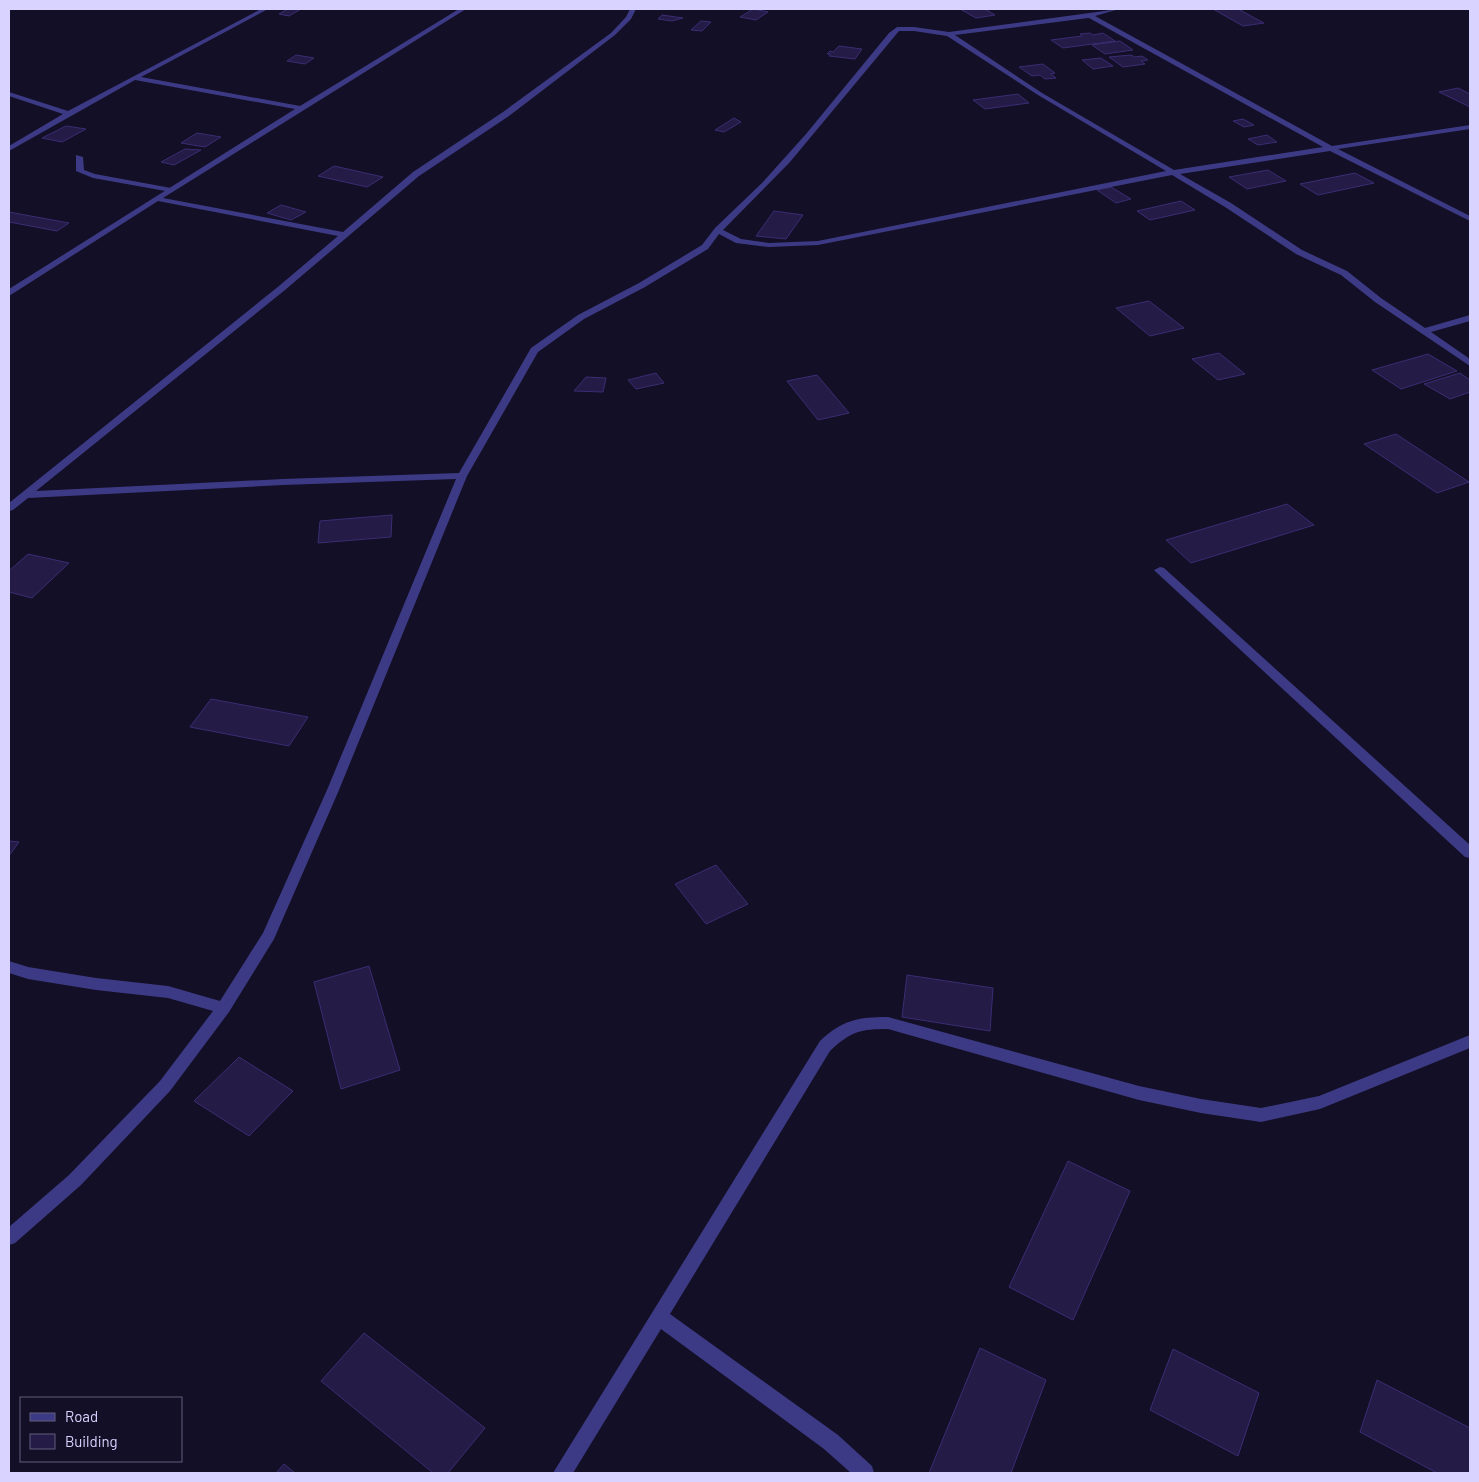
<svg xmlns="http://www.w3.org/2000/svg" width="1479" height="1482" font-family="Barlow,sans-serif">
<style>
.building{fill:#241b47;stroke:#3b2d73}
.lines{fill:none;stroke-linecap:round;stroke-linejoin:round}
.service{fill:#3d3a85;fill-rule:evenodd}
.minor{fill:#3d3a85;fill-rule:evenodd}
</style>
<rect width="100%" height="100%" fill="#130f26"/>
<path class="building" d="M288,9H301L289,16L279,14Z
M753,9L768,12L756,20L740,17Z
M960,9H985L995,15L976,18Z
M1213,9H1238L1264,23L1243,26Z
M662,15L683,18L672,21L658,19Z
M701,21L711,22L702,31L691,30Z
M1090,33L1093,35L1103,33L1115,41L1063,48L1051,40L1082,36L1080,34Z
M1120,41L1133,50L1105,54L1092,45Z
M839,46L862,49L855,59L829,56L831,54H827L830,51L833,52Z
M296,55L314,58L305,64L287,61Z
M1131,55L1135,57L1142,56L1148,60L1141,61L1145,64L1123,67L1109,57Z
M1101,58L1113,66L1093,69L1082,60Z
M1043,64L1055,73L1051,74L1056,78L1045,79L1040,75L1032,76L1019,67Z
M1458,88L1470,94V107L1439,92Z
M1018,94L1029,103L985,109L973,100Z
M734,118L741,122L724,132L715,130Z
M1243,119L1254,125L1244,127L1233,121Z
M66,126L86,129L62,142L42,138Z
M197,133L221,137L205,147L181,143Z
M1267,135L1277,142L1258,145L1248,139Z
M185,149L201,150L174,165L161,162Z
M334,166L383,177L367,187L318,176Z
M1268,170L1286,181L1247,189L1229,177Z
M1355,173L1374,183L1318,195L1300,184Z
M1111,187L1131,199L1116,203L1097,190Z
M1181,201L1195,210L1150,220L1137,211Z
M281,205L306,212L291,220L267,213Z
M774,211L803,215L786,239L756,236Z
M9,212L69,223L57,231L9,222Z
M1149,301L1184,328L1150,336L1116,308Z
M1219,353L1245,374L1218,380L1192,359Z
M1428,354L1457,371L1401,389L1372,370Z
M656,373L664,383L636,389L628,380Z
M1460,373L1470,380V392L1450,399L1424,384Z
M817,375L849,413L818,420L787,381Z
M586,377L606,378L603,392L574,391Z
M1396,434L1469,482L1437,493L1364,444Z
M1287,504L1314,525L1191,563L1166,540Z
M392,515L391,537L318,543L320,521Z
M28,554L69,563L32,598L9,592V571Z
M211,699L308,717L289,746L190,727Z
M9,841L19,842L9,856Z
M716,865L748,904L706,924L675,884Z
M369,966L400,1070L341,1089L314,982Z
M907,975L993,988L990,1031L902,1017Z
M239,1057L293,1091L249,1136L194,1101Z
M1068,1161L1130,1191L1073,1320L1009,1287Z
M364,1333L485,1428L448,1473H433L321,1381Z
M980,1348L1046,1380L1011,1473H929Z
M1173,1349L1259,1393L1238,1456L1150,1410Z
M1377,1380L1470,1428V1473H1437L1360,1432Z
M284,1464L295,1473H276Z"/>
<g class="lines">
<path class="service" d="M76,155L83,157L84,170L95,174L171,188L175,190L171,192L93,178L76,171Z"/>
<path class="minor" d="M261,9H268L141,77L300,106L459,9H466L163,198L343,232L413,172L503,112L611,33L626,17L630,9H636L631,19L615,35L509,116L419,176L285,290L36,491L283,479L459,473L531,348L578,315L639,283L702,245L715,228L762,183L806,134L889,33L897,27H914L949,32L1119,9L1095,16L1332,146L1470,125V129L1338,149L1470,216V221L1330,151L1180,174L1231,203L1302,250L1347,271L1381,298L1425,328L1470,315V321L1431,332L1470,359V366L1375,302L1341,275L1296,254L1225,207L1172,175L818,245L769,247L736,243L719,234L708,249L645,287L584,319L538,352L467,476L339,790L274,939L229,1012L170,1091L81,1185L15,1243L9,1245V1227L69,1175L160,1081L213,1011L168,998L96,990L28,979L9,973V961L28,967L96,978L168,986L220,1001L263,933L327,790L456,479L283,485L28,498L13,510L9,511V503L279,286L338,236L158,201L9,296V289L295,109L135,80L9,151V146L63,114L9,96V92L68,111ZM1088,18H1089L1323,147L1174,170L1042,93L955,35ZM899,31H914L947,36L1038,95L1166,171L818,241L769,243L741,239L723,230L790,162Z
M1160,567L1164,568L1470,845V858L1465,857L1156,572L1154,570Z
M888,1017L1139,1086L1201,1099L1261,1108L1319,1096L1470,1035V1048L1320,1109L1261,1122L1201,1113L1139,1100L888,1029C861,1029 851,1031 830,1051L670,1314L838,1435L872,1466L874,1473H851L824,1449L661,1329L573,1473H553L820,1041C842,1020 858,1017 888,1017Z"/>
</g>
<rect width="1479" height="1482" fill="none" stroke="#d9d4ff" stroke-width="20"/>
<rect x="20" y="1397" width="162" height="65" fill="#130f26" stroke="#625e7d"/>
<rect x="30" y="1413" width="25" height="8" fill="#3d3a85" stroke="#625e7d"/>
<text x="65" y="1422" font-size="15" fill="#d9d4ff">Road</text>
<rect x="30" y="1434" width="25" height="15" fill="#241b47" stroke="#625e7d"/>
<text x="65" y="1447" font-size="15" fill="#d9d4ff">Building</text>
</svg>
